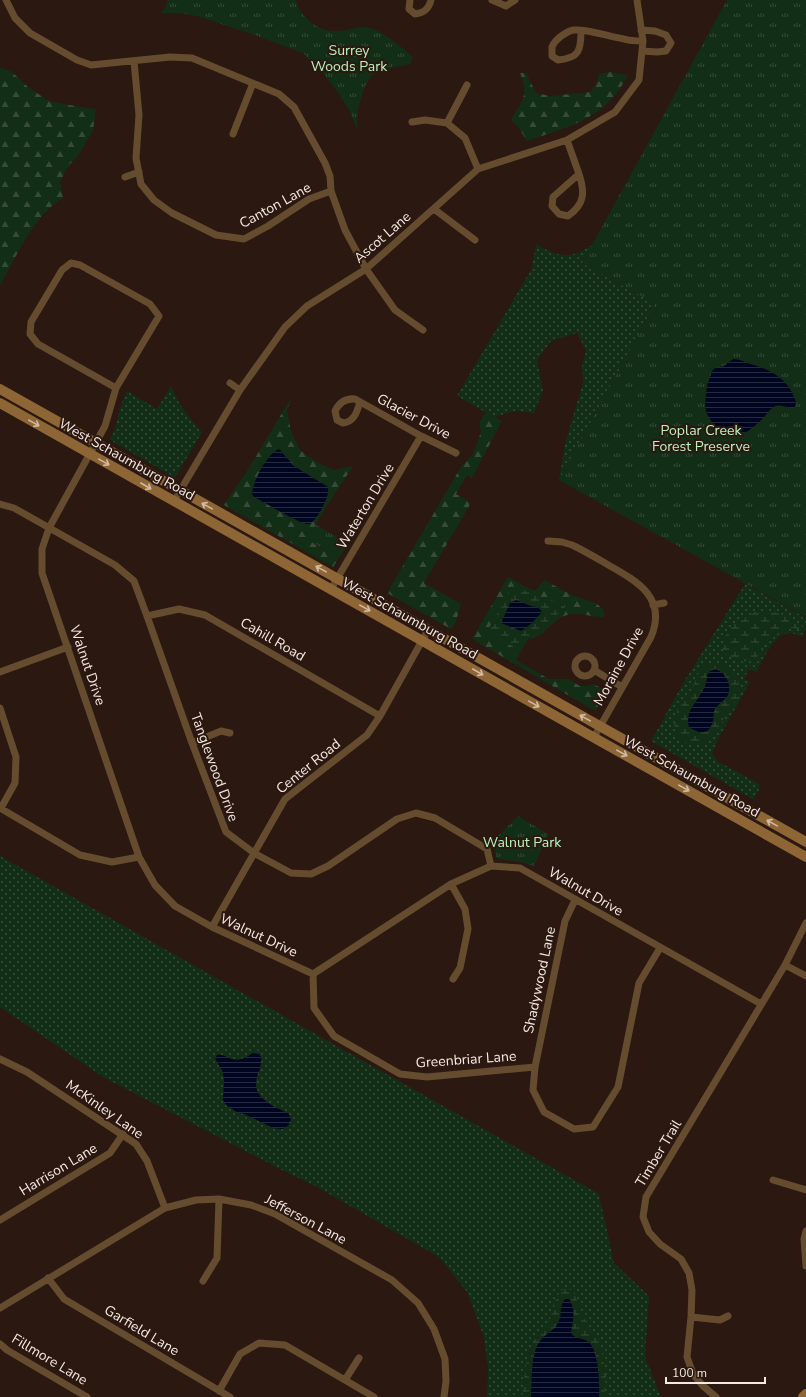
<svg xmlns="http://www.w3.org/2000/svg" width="806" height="1397" font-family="'Nunito Sans',sans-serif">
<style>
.grass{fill:url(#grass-dots)}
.forest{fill:url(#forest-firs)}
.wetland{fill:url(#wetland-marsh)}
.park{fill:url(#park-tufts)}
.water{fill:url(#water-rules)}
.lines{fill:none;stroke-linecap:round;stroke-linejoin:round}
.street{stroke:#654c2f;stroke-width:7}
.secondary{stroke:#8e6635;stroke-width:10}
.oneway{stroke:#d2baa6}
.labels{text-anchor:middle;stroke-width:4;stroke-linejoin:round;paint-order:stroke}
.park-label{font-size:14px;fill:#b9f4bf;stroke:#2b1810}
.street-label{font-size:14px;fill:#f6e8e3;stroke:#2b1810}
</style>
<defs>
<pattern id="grass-dots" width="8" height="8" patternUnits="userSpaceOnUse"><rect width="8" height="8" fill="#132e17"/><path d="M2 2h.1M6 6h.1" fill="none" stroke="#364c39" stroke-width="1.8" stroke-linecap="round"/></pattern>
<pattern id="forest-firs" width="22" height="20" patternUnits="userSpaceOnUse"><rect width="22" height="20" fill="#132e17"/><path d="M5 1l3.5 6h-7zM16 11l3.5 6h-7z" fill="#364c39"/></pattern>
<pattern id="wetland-marsh" width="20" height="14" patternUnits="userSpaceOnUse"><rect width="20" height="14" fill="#132e17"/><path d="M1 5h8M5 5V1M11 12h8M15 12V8" fill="none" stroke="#364c39"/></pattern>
<pattern id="park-tufts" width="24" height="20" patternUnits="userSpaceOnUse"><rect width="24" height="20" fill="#132e17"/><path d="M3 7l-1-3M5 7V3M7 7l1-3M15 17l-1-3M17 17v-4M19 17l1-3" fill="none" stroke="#364c39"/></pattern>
<pattern id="water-rules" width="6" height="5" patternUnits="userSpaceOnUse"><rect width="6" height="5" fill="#000620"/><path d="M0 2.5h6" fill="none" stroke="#262a40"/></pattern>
</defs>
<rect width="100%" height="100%" fill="#2b1810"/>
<path class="grass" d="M536,244C558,257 570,260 592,245L582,263L655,304L559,480L565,444L583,383L582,365L586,351L577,333L551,341L537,360L543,391L534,413L515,411L494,417L457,396L532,268Z
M171,386C180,406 187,416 202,432L175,478L110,440L116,425L120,408L127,391L157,409Z
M745,584L806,618V628L801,637C797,635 793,633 789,633C775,633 762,661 756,672L749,669L744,679L750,682L717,741L712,753L717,761L759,784V790L753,799L651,741L685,680Z
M0,856L599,1194L614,1263L649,1296L645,1357L661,1397H487L488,1368L484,1337L467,1292L439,1257L317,1187L280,1169L103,1077L0,1007Z"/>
<path class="forest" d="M0,67L12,72L28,87L49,101L75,106L96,109L93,130L78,156L68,166L60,182L63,198C33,216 17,256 0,285Z
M609,72L628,75C606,119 570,126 527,141L519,128L511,120C523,100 529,96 520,73H526L536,93L551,96L591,92L597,82L599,74Z
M291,398L287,411L291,431L300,450L318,463L334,470L353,466L326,507L307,539L319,547L339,558L333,567L224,505L249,468Z
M486,412L502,421L472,478L467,475L456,494L471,503L424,583L461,604C457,614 458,622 451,629L387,593L461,467L473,454L481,432L479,423Z
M508,577L532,590H536L544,580L572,595L597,604L604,610V617C592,618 579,611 567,615C555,618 550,628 540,635C537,637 532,638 528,639L516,660L549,679H568L580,686H587L594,684L607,692L595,711L472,639Z"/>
<path class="wetland" d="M512,586L565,605V611C553,615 546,621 539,633C528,636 526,641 520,650L486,633L501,607Z
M768,611L781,614L802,625L803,630C799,629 794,628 790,628C785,628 780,632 776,635C753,655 759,673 723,653V641L730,627L755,612Z
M716,662C730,667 734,673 741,686L738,698L724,716L721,728L712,737L702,744H688L677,736L674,723L677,711L693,687L699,672L705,665Z
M568,1289L573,1291L585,1320L600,1343L606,1375L604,1397H522L527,1358L534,1341L550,1319L554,1308L556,1298L561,1290Z"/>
<path class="park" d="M168,0H296C299,16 317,31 334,31C346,32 358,25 370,28C382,31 403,48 413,57L410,64L374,72L364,88L358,109L357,129L350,112L339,94L324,74L303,53L252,34L197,16L180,13H161L164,10Z
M727,0H806V617L559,480L655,304L582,263Z
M315,524L348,544L339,558L307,539Z
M518,816L548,834L534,866L521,862L499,859L496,857L495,849L491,843Z"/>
<path class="water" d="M733,359C740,359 745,362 751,364C770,370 787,378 794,397C796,401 797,404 794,408C788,409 782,404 776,406C771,408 768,412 765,416C756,426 744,437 730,436C726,436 722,434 718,433L706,412L705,403L707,386L712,371L715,368L724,366Z
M279,449L294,466L328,487C329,496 325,502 321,510C318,515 315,521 309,524C303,526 262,501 254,497L252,494C253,481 267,454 279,449Z
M516,600C524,602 529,607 538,607L542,612L531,624L521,631L501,623L510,603Z
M716,669C726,673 732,685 728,695C725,700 718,704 715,709C713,713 714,717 713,721C709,736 699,734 689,727C683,707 707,696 707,676L710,671Z
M253,1053L259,1054L261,1057C262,1068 257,1074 256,1082C255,1101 277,1107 289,1114L291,1120L288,1126L282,1129L273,1128L244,1114L238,1113L226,1105L223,1100L224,1080L223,1073L215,1058L217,1055C222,1054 224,1056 229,1058C239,1062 245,1058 253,1053Z
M565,1299H569C576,1310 573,1320 571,1333C577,1340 581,1337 587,1341C599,1347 600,1385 599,1397H531C532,1381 530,1352 541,1340C546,1333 554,1331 558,1323C563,1314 558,1308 565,1299Z"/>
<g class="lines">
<path class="street" d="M6,0L15,18L30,33L77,60L91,65L170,57L192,58L279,94L294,107L325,163L330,176L331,191L345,230L366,269L395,310L423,330
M410,0L409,9L415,14C424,13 429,9 431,0
M492,0L506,6L515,0
M641,30L655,31L666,35L671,43L666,51L657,52L642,51
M581,31C581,51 579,58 558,60L552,56C552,53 552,49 552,47C555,39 567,31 574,30C589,29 610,37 624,39C630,41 637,41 643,41
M134,61L139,115L136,158L141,184L154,200L172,213L216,235L244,239L268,226L309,199L331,191
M412,122L425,120L447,123L465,138L478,169
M447,123L467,85
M233,134L253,83
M567,140L579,174L553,197L552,206L559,214L568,216C585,204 585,192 579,174
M125,177L139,172
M434,209L475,240
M230,383L240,390
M116,388L38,344L30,334L31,322L62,270L71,263L80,265L150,304L159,316L116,388L105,426L49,528L42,549V573L139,857L155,885L175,906L212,927L313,974L451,884L491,866L520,868L761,1004
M360,402C357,412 354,422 343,423L337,420L335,411C339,403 345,398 355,399L421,436L456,453
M174,501L240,390L285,327L307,306L366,269L478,169L567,140L615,112L639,80L643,41L637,0
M0,504L14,508L115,565L134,581L147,616L192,743L226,832L254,853L291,873L311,874L328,866L397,819L416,813L435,818L487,849L491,866
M548,541L562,542L572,545C585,551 598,559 610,566C639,582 667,599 651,637L594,737
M331,589L421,436
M653,605L664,603
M147,616L179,609L205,615L380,716
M575 666a10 10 0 1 1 20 0a10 10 0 1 1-20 0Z
M594,670L622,687
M0,672L68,647
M0,708L16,757L15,783L1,808
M192,743L221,731L230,733
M0,808L80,855L112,862L139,857
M451,884L465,909L468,929L460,968L453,979
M575,900L565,921L535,1067L533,1090L544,1112L574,1129L593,1127L618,1087L639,983L660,948
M212,927L285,799L367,735L380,716L428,630
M785,965L806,976
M313,974L314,1008L334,1036L400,1074L427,1077L535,1067
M0,1059L27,1072L136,1144L147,1161L165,1208
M773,1180L806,1190
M0,1220L110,1153L123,1134
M806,1231L804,1239L806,1266
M48,1278L64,1299L230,1397
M203,1281L217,1258L219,1199
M0,1308L165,1208L196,1200L219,1199L251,1205L275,1214L392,1280L418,1303L434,1329L445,1359L446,1381L444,1397
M691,1317L720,1320L728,1316
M0,1344L7,1350L87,1397
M345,1380L359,1358
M219,1391L240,1354L259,1343L285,1345L374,1397
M716,1397L703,1386L693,1374L687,1357L691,1317L692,1290L689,1273L681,1259L660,1244L649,1232L643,1217L646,1197L785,965L806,923"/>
<path class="secondary" d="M0,389L806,842
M0,403L806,857
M803,1397L806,1394"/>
</g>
<defs><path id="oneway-shaft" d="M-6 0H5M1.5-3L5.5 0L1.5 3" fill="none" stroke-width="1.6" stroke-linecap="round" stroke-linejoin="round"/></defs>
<g class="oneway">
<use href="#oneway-shaft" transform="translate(34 423) rotate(29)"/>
<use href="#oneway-shaft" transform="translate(104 462) rotate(29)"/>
<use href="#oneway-shaft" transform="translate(146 486) rotate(30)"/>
<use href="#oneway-shaft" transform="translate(207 506) rotate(-151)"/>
<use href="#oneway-shaft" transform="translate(321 569) rotate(-151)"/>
<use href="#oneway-shaft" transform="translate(365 608) rotate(29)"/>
<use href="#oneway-shaft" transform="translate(478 672) rotate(30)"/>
<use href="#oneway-shaft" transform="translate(534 704) rotate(29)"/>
<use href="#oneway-shaft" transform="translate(585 718) rotate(-151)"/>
<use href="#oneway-shaft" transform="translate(622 753) rotate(29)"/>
<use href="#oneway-shaft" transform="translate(684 788) rotate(29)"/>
<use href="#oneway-shaft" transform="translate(772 823) rotate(-151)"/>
</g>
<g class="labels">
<g class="park-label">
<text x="349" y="55">Surrey<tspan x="349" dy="16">Woods Park</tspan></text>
<text x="701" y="435">Poplar Creek<tspan x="701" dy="16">Forest Preserve</tspan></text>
<text x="522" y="847">Walnut Park</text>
</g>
<g class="street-label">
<text transform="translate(275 205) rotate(-29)" y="5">Canton Lane</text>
<text transform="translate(382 237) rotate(-41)" y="5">Ascot Lane</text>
<text transform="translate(414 416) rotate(28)" y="5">Glacier Drive</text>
<text transform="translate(127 459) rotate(29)" y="5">West Schaumburg Road</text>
<text transform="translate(365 506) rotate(-59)" y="5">Waterton Drive</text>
<text transform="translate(410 618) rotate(29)" y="5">West Schaumburg Road</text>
<text transform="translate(273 639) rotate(30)" y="5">Cahill Road</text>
<text transform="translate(88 665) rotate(71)" y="5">Walnut Drive</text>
<text transform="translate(618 666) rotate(-61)" y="5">Moraine Drive</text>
<text transform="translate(308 766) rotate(-39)" y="5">Center Road</text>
<text transform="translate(215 767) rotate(70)" y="5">Tanglewood Drive</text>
<text transform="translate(692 776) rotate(29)" y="5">West Schaumburg Road</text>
<text transform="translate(586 891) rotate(30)" y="5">Walnut Drive</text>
<text transform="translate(259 935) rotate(25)" y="5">Walnut Drive</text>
<text transform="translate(539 980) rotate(-78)" y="5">Shadywood Lane</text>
<text transform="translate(466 1059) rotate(-4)" y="5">Greenbriar Lane</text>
<text transform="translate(105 1109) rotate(35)" y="5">McKinley Lane</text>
<text transform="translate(658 1153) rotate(-59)" y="5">Timber Trail</text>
<text transform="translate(58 1169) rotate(-31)" y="5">Harrison Lane</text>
<text transform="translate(306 1219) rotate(28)" y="5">Jefferson Lane</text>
<text transform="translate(142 1330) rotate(31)" y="5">Garfield Lane</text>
<text transform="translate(50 1359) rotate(31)" y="5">Fillmore Lane</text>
</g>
</g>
<path d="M666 1377v6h99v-6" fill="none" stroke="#f6e8e3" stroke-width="2"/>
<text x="672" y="1377" font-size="12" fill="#f6e8e3" stroke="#2b1810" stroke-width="3" paint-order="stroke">100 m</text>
</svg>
